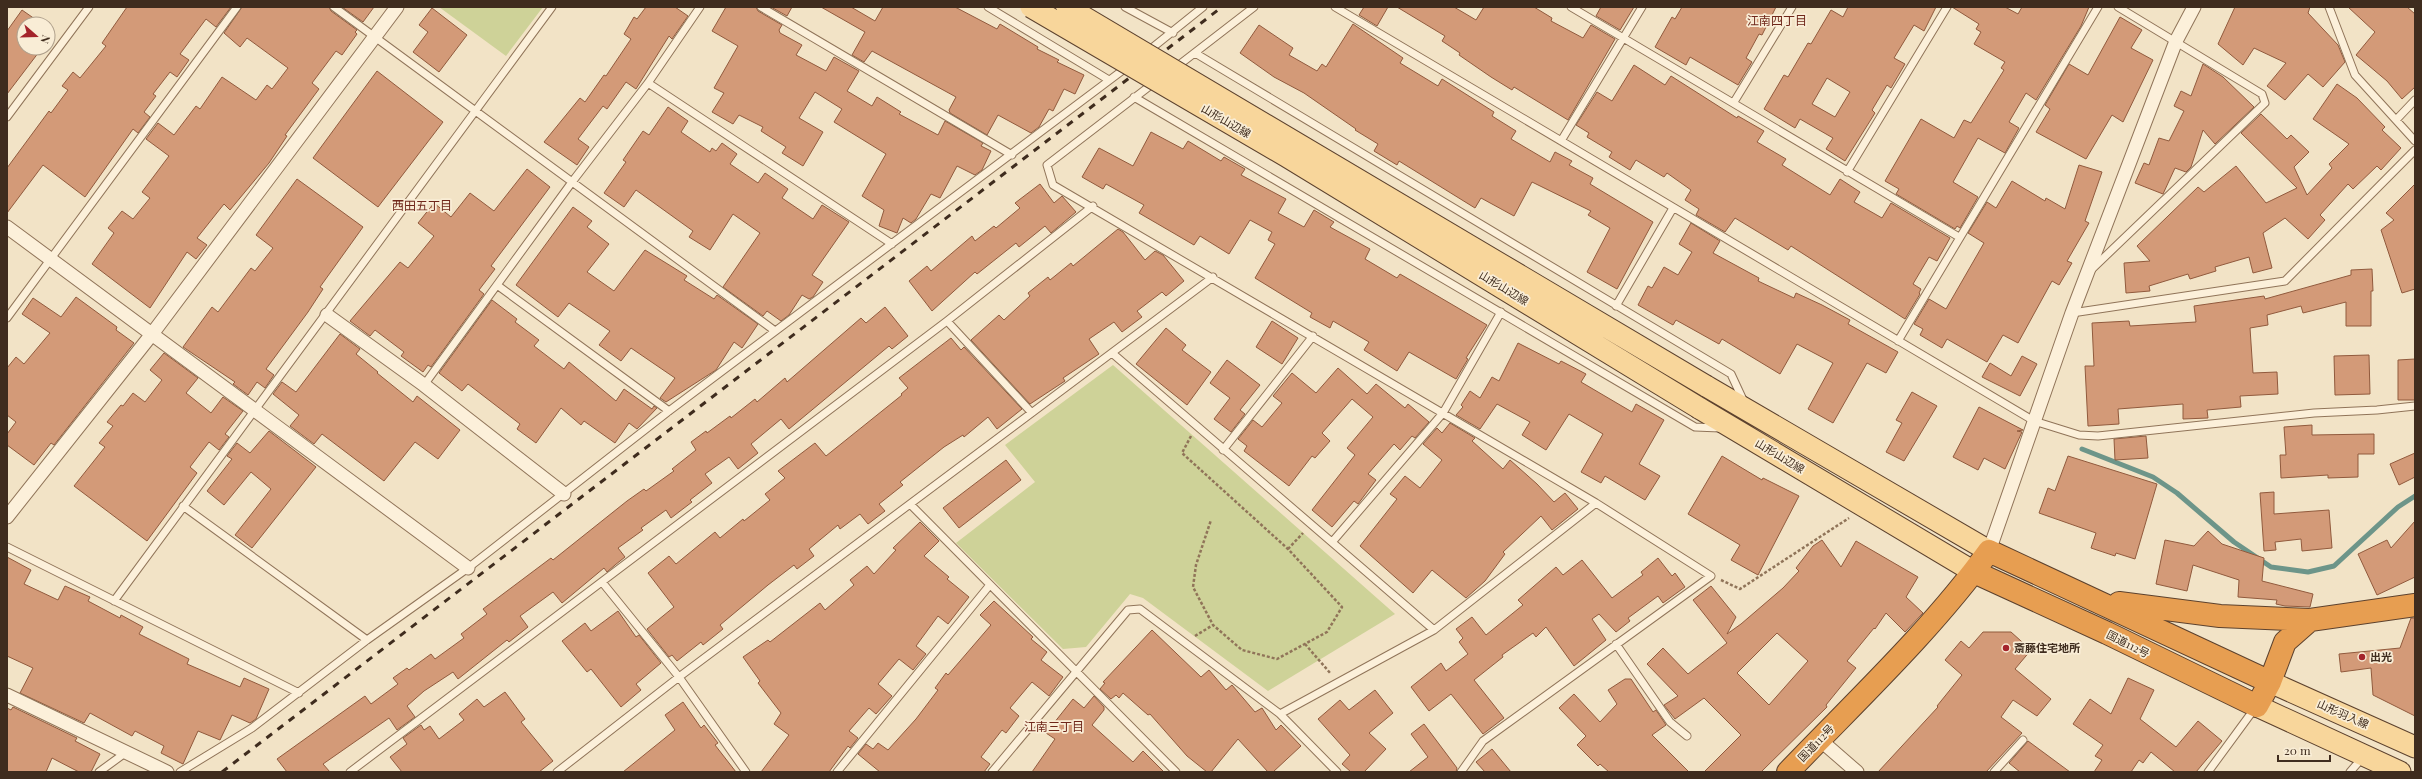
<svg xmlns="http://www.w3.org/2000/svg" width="2422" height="779" font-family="'Playfair Display','Noto Sans JP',serif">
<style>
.green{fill:#ced298}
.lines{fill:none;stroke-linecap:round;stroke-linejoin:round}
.stream{stroke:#6d9589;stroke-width:5}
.building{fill:#d39a78;stroke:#915a3d;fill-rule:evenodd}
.lane-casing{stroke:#907459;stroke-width:9}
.street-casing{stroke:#907459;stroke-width:15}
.primary-casing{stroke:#5d422e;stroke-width:23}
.highway-casing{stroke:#5d422e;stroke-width:24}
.path{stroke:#907459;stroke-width:2.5;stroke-dasharray:3 2;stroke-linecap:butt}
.lane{stroke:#fcf0da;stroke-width:7}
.street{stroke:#fcf0da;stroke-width:13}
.primary{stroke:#f8d69b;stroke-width:21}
.highway{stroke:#e79e51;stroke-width:22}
.rail{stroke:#3f2c1e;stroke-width:3;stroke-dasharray:7 7;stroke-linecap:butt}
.primary-bridge-casing{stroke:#5d422e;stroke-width:23;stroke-linecap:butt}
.primary-bridge{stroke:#f8d69b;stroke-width:21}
.poi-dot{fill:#a4242b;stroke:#f9edd6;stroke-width:1.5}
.labels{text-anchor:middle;stroke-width:3.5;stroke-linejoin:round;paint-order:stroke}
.street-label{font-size:11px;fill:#3f2c1e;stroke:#f9edd6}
.poi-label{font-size:11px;font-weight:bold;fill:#3f2c1e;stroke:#f9edd6;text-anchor:start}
.neighbourhood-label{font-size:12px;fill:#6f271a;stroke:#f9edd6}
</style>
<rect width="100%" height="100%" fill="#f2e3c6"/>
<path class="green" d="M439,7H543L506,56Z
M1113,365L1395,614L1268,691L1143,598L1130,594L1086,647L1063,649L956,543L1035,482L1005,445Z"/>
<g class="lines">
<path class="stream" d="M2082,449L2153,477L2177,493L2234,542L2271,567L2308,572L2334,566L2398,507L2415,496"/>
</g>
<path class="building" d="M127,7H231L216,27L206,19L180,54L189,60L177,77L170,72L153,94L156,96L144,112L150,117L138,133L133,129L85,197L43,165L7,213V168L49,111L51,113L68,90L62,86L73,72L80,78L106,46L102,43Z
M242,7H329L331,11L357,30L355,32L357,34L342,55L336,51L312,83L319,89L285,135L287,136L269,163L230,210L224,204L197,238L207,245L196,259L187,252L150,308L92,264L114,233L108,228L122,211L133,219L150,198L142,192L169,156L146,139L158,123L174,135L196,106L200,109L222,77L256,100L267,85L272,89L288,68L247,38L240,47L224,33Z
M342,7H374L363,22Z
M646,7H675L688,16L672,39L669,36L636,89L626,82L607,109L603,106L578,139L589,147L577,165L544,142L580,98L585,102L604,75L606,76L631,39L624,34L634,17L637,19Z
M726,7H756L758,11L782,25L779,30L780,33L802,45L796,55L826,71L834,57L859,71L847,91L872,106L877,97L901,112L899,114L938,135L945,121L983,143L981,146L991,151L982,170L975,175L957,166L940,198L931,194L916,219L911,223L903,218L897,233L879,226L884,210L862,196L886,154L834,122L842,109L815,92L799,118L823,132L803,166L782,153L786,147L761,131L763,127L739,115L733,124L712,112L724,93L714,88L738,46L712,31Z
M771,7H792L787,16Z
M821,7H851L875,21L883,7H955L997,29L1000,24L1038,47L1037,49L1059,60L1057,62L1084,75L1075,94L1064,89L1053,111L1049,109L1039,127L1031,133L998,115L987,135L950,113L949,110L956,97L872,51L864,62L852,55L865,32Z
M1364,7H1388L1377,26L1359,15Z
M1397,7H1454L1476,20L1484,7H1534L1552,18L1551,21L1583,38L1591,25L1615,39L1568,120L1514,87L1512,90L1491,77L1459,55L1460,53L1442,41L1445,36Z
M1601,7H1634L1620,30L1596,16Z
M1682,7H1776L1762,35L1759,34L1746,58L1752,62L1738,85L1690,57L1686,65L1655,47L1672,17L1675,19Z
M1848,7H1936L1924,31L1914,25L1894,58L1905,64L1891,88L1887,85L1872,110L1875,113L1845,161L1826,149L1833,138L1800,119L1795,128L1764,109L1784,75L1788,77L1808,43L1811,44L1831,10L1843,17ZM1827,78L1850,92L1835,117L1812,104Z
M1952,7H2005L2018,14L2022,7H2089L2081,26L2036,100L2026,93L2009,122L2019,128L2005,153L1978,138L1953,182L1978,197L1960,228L1957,226L1955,229L1896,194L1899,189L1885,181L1921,119L1954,138L1964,120L1971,123L2004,70L2001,68L2005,62L1974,44L1981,32L1976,29L1979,24Z
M2235,7H2310L2308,13L2338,45L2345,62L2323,87L2308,74L2285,100L2267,86L2286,63L2254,48L2243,65L2218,44Z
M2348,7H2407L2415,14V87L2402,99L2387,81L2356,55L2375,32Z
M432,8L467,35L439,72L413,52L428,32L419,25Z
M22,10L42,24H24V48H42L7,94V31Z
M2120,17L2142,30L2131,48L2153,60L2123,122L2112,115L2086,159L2036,132L2050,109L2045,105L2069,64L2088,75Z
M1353,24L1403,58L1400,63L1438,86L1442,79L1494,112L1492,116L1516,131L1511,139L1550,162L1555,152L1572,161L1569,165L1593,178L1590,184L1653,222L1617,289L1587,272L1610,228L1588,215L1591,211L1532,182L1514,216L1481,198L1475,208L1399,161L1397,165L1374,151L1378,144L1355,130L1356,129L1304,93L1274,77L1240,53L1259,25L1293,48L1289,55L1317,71L1322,64L1326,67Z
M2203,64L2223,77L2254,107L2215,144L2203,130L2191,167L2186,172L2175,168L2163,194L2135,183L2144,163L2149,165L2159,138L2169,141L2184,111L2174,106L2181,91L2191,96Z
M1634,65L1665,85L1671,76L1737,118L1738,116L1764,131L1757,142L1786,159L1782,165L1830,195L1840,179L1860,192L1854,202L1882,218L1891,203L1950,238L1937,261L1929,257L1913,284L1921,289L1919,293L1920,294L1905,319L1791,246L1788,250L1735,218L1725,232L1696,215L1699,209L1685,200L1691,190L1667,173L1664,177L1636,160L1630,170L1609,157L1612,152L1587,137L1589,133L1576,125L1597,92L1612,101Z
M377,71L443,122L378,207L313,158Z
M2337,84L2357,98L2385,127L2382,130L2401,148L2381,170L2377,166L2353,189L2348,184L2320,215L2325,220L2308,239L2285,218L2263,233L2272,268L2253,273L2249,257L2215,267L2216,271L2190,279L2188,274L2149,286L2150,291L2126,293L2124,263L2150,261L2137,246L2198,187L2204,192L2236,166L2266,203L2297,188L2241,133L2261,114L2287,139L2291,135L2309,152L2294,167L2307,195L2332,168L2329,164L2349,144L2313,119Z
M668,107L688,121L681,132L710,152L712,148L716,151L722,143L737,154L730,164L758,183L765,173L788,189L782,198L813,219L822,205L849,222L812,275L823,282L813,297L809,299L802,295L789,315L781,321L767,311L763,316L723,287L760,233L733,214L710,250L689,237L693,231L636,190L624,207L604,193L626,162L623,160L643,131L649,135Z
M1151,132L1183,149L1188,141L1221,161L1224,157L1245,169L1241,175L1286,199L1278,213L1304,227L1314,210L1334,222L1330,227L1370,249L1365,259L1397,278L1400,274L1487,325L1466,358L1468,359L1456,379L1409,352L1397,371L1364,350L1369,342L1333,321L1330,328L1310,317L1312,313L1255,278L1275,244L1268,240L1272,232L1250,220L1229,254L1200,236L1194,245L1139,213L1144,205L1106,184L1103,189L1082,177L1099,148L1133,166Z
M2079,165L2102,172L2085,221L2089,223L2067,261L2072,263L2059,285L2052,281L2018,343L2003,335L1987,362L1947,339L1942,348L1920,335L1923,329L1914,324L1929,299L1946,309L1984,243L1968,233L1987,202L1996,208L2012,181L2045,201L2046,198L2065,209Z
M527,169L550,187L491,266L495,269L479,290L484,294L431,367L428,365L423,372L401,356L404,352L375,330L370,336L350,321L400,262L408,268L434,236L418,223L434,203L451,217L470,193L494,211Z
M297,179L363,227L320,287L323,289L308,312L266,369L274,375L265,388L257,382L248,395L233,384L235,382L183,347L212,307L218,312L251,268L255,271L273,248L256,235Z
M1040,184L1054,203L1062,196L1076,212L1051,233L1045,226L1019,247L1016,243L977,274L975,272L932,311L909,281L927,266L931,271L972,236L975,241L994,226L996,228L1020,208L1015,203Z
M2415,184V289L2402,293L2381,230L2394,220L2386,213Z
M573,207L592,221L587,227L609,244L587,272L614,291L645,250L687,276L684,280L714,299L717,295L758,324L742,348L734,342L716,370L666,402L660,398L675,378L631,348L621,361L599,345L610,331L569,303L558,317L516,285Z
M1691,223L1720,241L1713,253L1759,278L1758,281L1794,298L1796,293L1822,305L1850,320L1848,324L1898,352L1886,373L1867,363L1833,423L1808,409L1833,363L1797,344L1780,374L1722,339L1719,344L1676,320L1673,325L1638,305L1648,286L1652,288L1664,267L1678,275L1692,252L1679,244Z
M1118,229L1123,232L1145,260L1155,251L1163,255L1184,281L1166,296L1162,292L1137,311L1142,317L1122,332L1114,322L1089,339L1099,354L1063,378L1065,381L1030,404L971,340L999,315L1004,320L1030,296L1028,293L1048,277L1050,280L1071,263L1073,266Z
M2372,269L2373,291H2371V326H2346V302L2303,313L2301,306L2267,315L2268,325L2250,328L2253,373L2277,372L2278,394L2240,396L2241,407L2207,410L2208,418L2183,419V404L2118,409L2119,424L2088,426L2085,366H2094L2092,323L2129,321L2130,326L2196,322L2194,306L2264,296L2265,299L2351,275V270Z
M76,297L117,327L116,330L134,343L54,445L51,443L34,465L7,445V434L16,422L7,415V368L16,357L24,364L50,333L22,314L33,298L61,317Z
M492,300L517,319L515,322L539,340L534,346L564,369L569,362L616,401L624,389L652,409L654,406L657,408L637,429L629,423L615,443L584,421L581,425L561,408L536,443L517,429L520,424L468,384L462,391L439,373Z
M885,307L908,336L892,349L889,346L789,429L781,419L751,444L758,453L738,469L729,457L705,474L712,483L690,500L692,502L671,518L666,510L641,528L643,530L618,548L625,557L615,565L607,572L604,568L562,603L553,592L520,616L528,627L509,642L507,640L458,679L453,672L424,691L407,706L415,717L397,730L389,718L323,764L330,772H287L277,759L365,696L371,704L398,684L393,678L407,668L409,670L431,654L435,659L464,638L461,634L487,614L483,609L551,558L553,560L627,501L644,489L646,491L674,471L672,469L696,450L691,442L706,431L707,433L730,416L731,418L755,399L757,402L785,378L787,382L861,318L866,323Z
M1272,321L1298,338L1282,364L1256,347Z
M1166,328L1186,345L1182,350L1211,372L1187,405L1136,364Z
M340,334L360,349L356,354L378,372L377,373L413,402L417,396L460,430L438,459L415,442L384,481L322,434L314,444L290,426L299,415L273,394L282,382L296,392Z
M951,338L961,350L964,347L1022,409L997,429L988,417L964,437L963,435L944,447L900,482L903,485L879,504L885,511L868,524L860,514L840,529L838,525L809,549L814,556L797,569L794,565L768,585L720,625L723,629L703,645L701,642L677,661L672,655L669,657L647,629L674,607L648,573L669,556L676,564L715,532L720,538L743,519L744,521L770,500L765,494L785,478L778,471L815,443L826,456L902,395L901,394L908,388L899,378Z
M1518,343L1559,364L1561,361L1586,374L1581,382L1632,412L1636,404L1664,420L1639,464L1660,476L1645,500L1605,476L1601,483L1581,472L1603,434L1569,414L1546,450L1522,435L1530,422L1497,404L1480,429L1456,415L1463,407L1461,405L1470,391L1480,398L1492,377L1499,381Z
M164,353L198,378L186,393L211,413L223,397L243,411L225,434L229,437L219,450L209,442L190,467L197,473L147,541L74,486L105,447L99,443L113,426L107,422L121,405L123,406L133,393L145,402L162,380L150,370Z
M2369,355L2370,394L2335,395L2334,356Z
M2022,356L2037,364L2020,396L1982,377L1990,363L2011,376Z
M2415,359V400H2398V360Z
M1227,360L1260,385L1240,410L1245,414L1231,432L1214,419L1230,398L1210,383Z
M1338,368L1367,394L1376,384L1405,408L1408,404L1429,422L1415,438L1412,436L1400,450L1394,444L1368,474L1376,480L1358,504L1354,501L1332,527L1312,510L1355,455L1347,448L1373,417L1352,399L1322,433L1330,441L1315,458L1312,456L1289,486L1244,451L1247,446L1238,439L1253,420L1262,427L1282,403L1273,396L1292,373L1316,393Z
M1912,392L1937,406L1904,461L1886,452L1902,423L1896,420Z
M1979,407L2023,430L2017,431L2022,432L2005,469L1984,458L1978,470L1953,457Z
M1450,423L1475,438L1472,441L1503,469L1510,460L1537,484L1554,502L1565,493L1578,509L1552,530L1541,516L1503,552L1505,554L1485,581L1466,598L1432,570L1413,593L1360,546L1397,499L1390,494L1405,476L1420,488L1442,460L1423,444L1437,428L1442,433Z
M2312,425V435L2374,434V454H2358V477L2328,478V475L2281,478L2280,455H2286L2284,427Z
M269,431L316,467L252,548L235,535L271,489L251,472L224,505L207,491L232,459L227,456L237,443L250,453Z
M2146,436L2148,458L2115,460L2114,439Z
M2415,453V477L2399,485L2390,464Z
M1722,456L1762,480L1763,478L1799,496L1758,575L1731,560L1740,545L1688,514Z
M2068,456L2157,484L2135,559L2116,553L2115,556L2091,548L2096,533L2039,513L2048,488L2055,491Z
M1006,460L1021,480L959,528L943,508Z
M2274,492V514L2329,510L2332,548L2302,551L2301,539L2275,542L2276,550L2264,551L2260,493Z
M2415,521V577L2377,595L2358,554L2387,540L2391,548Z
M920,522L939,541L924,556L949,577L947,579L969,597L948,624L938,616L916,646L926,654L913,670L899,659L878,684L892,696L876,714L869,708L849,731L858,738L850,748L848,746L829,772H761L789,735L774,724L781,713L758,683L760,681L743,657L768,640L770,642L820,603L825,610L854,585L850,580L867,566L874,574L896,550L893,548Z
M2208,531L2222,544L2264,558L2262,581L2313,594L2310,607L2285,606L2276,604L2277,600L2238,597L2239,580L2193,565L2187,591L2156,584L2165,540L2194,546Z
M1822,540L1841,567L1856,541L1918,577L1906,597L1923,613L1905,632L1886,613L1875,629L1874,628L1847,661L1856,668L1826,705L1827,707L1761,772H1704L1741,735L1704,698L1675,719L1664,705L1678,696L1647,664L1663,648L1688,674L1727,643L1693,600L1711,586L1736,617L1727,634L1741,624L1783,588L1799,571L1796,568L1813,546ZM1777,633L1808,661L1769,705L1737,673Z
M7,557L31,570L24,584L58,600L65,586L90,597L88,601L120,618L121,615L143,627L139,634L189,659L187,664L240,687L244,678L269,689L256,719L250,723L232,715L220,740L198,731L183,764L161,753L164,746L135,731L132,736L90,713L84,723L20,693L33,668L7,656Z
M1658,558L1672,576L1675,573L1685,587L1663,603L1658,596L1628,618L1630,621L1616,632L1599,614L1592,619L1606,640L1574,666L1546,627L1536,637L1533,633L1502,655L1503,657L1474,680L1504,718L1483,734L1451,694L1429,711L1411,687L1441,663L1446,671L1468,654L1459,642L1463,638L1456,629L1472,617L1486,635L1523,605L1518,600L1556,567L1563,575L1582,560L1612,598L1643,575L1641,572Z
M994,601L1033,637L1031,639L1047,652L1041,660L1063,677L1049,696L1032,682L1010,708L1019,716L1006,733L1002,730L981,757L990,764L984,772H880L858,754L866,744L873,749L878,743L888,750L916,719L938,690L935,688L946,673L948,675L991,625L980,615Z
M618,611L636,637L639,635L661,663L636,684L641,690L621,707L591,669L587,672L562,641L585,623L591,631Z
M2411,618H2415V716L2373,695L2371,668L2341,672L2339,654L2400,648Z
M1152,630L1201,677L1209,670L1226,690L1232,685L1255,712L1262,708L1276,730L1281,725L1301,746L1273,772H1268L1238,739L1211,772H1207L1187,756L1150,714L1148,715L1123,693L1119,698L1116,695L1111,699L1100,689L1105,683L1103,682Z
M1983,632H2011L2031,650L2015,669L2051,699L2037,716L2013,700L2001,717L2022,733L1986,772H1878L1938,707L1937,706L1962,675L1945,660L1961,641L1969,648Z
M2128,678L2154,690L2140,719L2176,747L2198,721L2222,741L2196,772H2175L2151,752L2143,763L2139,760L2131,772H2094L2102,760L2095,756L2103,745L2073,724L2090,699L2111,714Z
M1625,679H1631L1653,712L1656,710L1666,725L1652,735L1689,772H1609L1600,764L1598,766L1577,745L1586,736L1559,708L1574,694L1600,722L1617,704L1608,690Z
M1375,690L1393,713L1369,733L1386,749L1364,772H1351L1342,764L1350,755L1318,719L1340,700L1349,710Z
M505,692L525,719L521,722L553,761L539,772H402L390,757L407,744L403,738L421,725L424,730L430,726L439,739L464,720L459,714L477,699L484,707Z
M1094,696L1104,707V710L1092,725L1133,762L1143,751L1164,772H1032L1055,739L1046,733L1073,699L1084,708Z
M683,702L701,728L704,725L718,743L715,745L736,772H623L675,730L665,715Z
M13,707L77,738L75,741L100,754L91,772H79L52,758L46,772H7V708L11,710Z
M1424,724L1457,768L1456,772H1409L1428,757L1411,734Z
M2028,741L2070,772H2020L2009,763Z
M1492,749L1511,772H1485L1476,762Z"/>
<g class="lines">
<g class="lane-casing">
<path id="lane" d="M334,7L775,331
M761,7L1012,155
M988,7L1109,80
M1125,7L1173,33
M1335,7L2034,421L2079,435L2098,436L2314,413L2377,410L2415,406
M1571,7L1959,237
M2329,7L2355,75L2415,141
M1147,52L1203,7
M1195,53L1731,374L1744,402
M1175,68L1254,7
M1155,82L1047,165L1053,185L1596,503L1711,576L1483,741L1461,772
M648,83L892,244
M1134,97L1695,427L1720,428
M1734,102L1792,7
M7,117L89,7
M2396,120L2415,100
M1561,141L1642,7
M1847,172L1947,7
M2091,270L2265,103L2262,94L2118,7
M497,285L669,411
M1616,306L1673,208
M2072,313L2285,281L2415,150
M7,318L237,7
M947,321L1031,412
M1898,341L2098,7
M1112,353L1434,630
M424,385L572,182L648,83L700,7
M1223,450L1313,336
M911,505L1176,772
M183,506L367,640
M1333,541L1443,413L1501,312
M7,547L299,693
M602,582L679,677L746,772
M114,601L552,7
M1616,644L1670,722L1687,736
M1280,714L1434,630L1596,503
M99,772L125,753
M180,772L252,728L367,640L468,568L669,411L1127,67
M350,772L947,321L1093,206
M557,772L679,677L1213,277
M837,772L989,586
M992,772L1128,610L1140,609L1280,714L1337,772
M1994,772L2023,740
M2208,772L2255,708
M2350,772L2363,757"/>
</g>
<g class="street-casing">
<path id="street" d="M7,227L468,568
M327,315L424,385L564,494
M7,517L152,334L397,7
M1989,551L2072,313L2176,41L2194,7
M7,695L167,772
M1819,739L1857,772"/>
</g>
<g class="primary-casing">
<path id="primary" d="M1706,386L1989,551
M1699,408L1974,572
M2270,682L2415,747
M2257,706L2400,772"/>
</g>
<g class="highway-casing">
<path id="highway" d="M1974,572L2107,633L2257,706L2270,682L2285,642L2310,620
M2119,603L2220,616L2310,620L2415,605
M1788,772C1856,701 1931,631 1989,551L2270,682"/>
</g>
<path class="path" d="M1191,436L1182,453L1288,549L1342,607L1327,632L1277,659L1242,650L1213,625L1193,587L1196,565L1211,520
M1288,549L1303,533
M1721,580L1740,589L1849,518
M1195,636L1213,625
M1305,644L1331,674"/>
<use href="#lane" class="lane"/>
<use href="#street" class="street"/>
<use href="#primary" class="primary"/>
<use href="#highway" class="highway"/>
<path class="rail" d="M222,772L1222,7"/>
<g class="primary-bridge-casing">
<path id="primary-bridge" d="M1031,7L1286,156L1699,408
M1067,7L1706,386"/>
</g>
<use href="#primary-bridge" class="primary-bridge"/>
</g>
<g class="poi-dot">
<circle cx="2006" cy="648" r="4"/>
<circle cx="2362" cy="657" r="4"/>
</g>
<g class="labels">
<g class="street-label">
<text transform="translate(1226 121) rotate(30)" y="4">山形山辺線</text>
<text transform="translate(1504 288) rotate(31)" y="4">山形山辺線</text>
<text transform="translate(1780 456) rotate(31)" y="4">山形山辺線</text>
<text transform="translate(2128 644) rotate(27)" y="4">国道112号</text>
<text transform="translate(2343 714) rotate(24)" y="4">山形羽入線</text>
<text transform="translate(1816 743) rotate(-46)" y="4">国道112号</text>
</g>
<g class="poi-label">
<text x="2014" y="652">斎藤住宅地所</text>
<text x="2370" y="661">出光</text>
</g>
<g class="neighbourhood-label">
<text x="1777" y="25">江南四丁目</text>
<text x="422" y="210">西田五丁目</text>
<text x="1054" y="731">江南三丁目</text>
</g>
</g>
<rect width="2422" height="779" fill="none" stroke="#3f2c1e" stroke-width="16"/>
<g transform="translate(36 36) rotate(110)"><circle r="19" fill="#f9edd6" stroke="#afa08c"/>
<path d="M0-3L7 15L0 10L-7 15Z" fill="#a4242b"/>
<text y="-6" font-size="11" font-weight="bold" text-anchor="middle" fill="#3f2c1e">N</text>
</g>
<path d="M2278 755v6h52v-6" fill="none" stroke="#3f2c1e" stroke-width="2"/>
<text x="2284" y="755" font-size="12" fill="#3f2c1e" stroke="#f9edd6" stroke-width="3" paint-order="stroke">20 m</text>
</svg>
